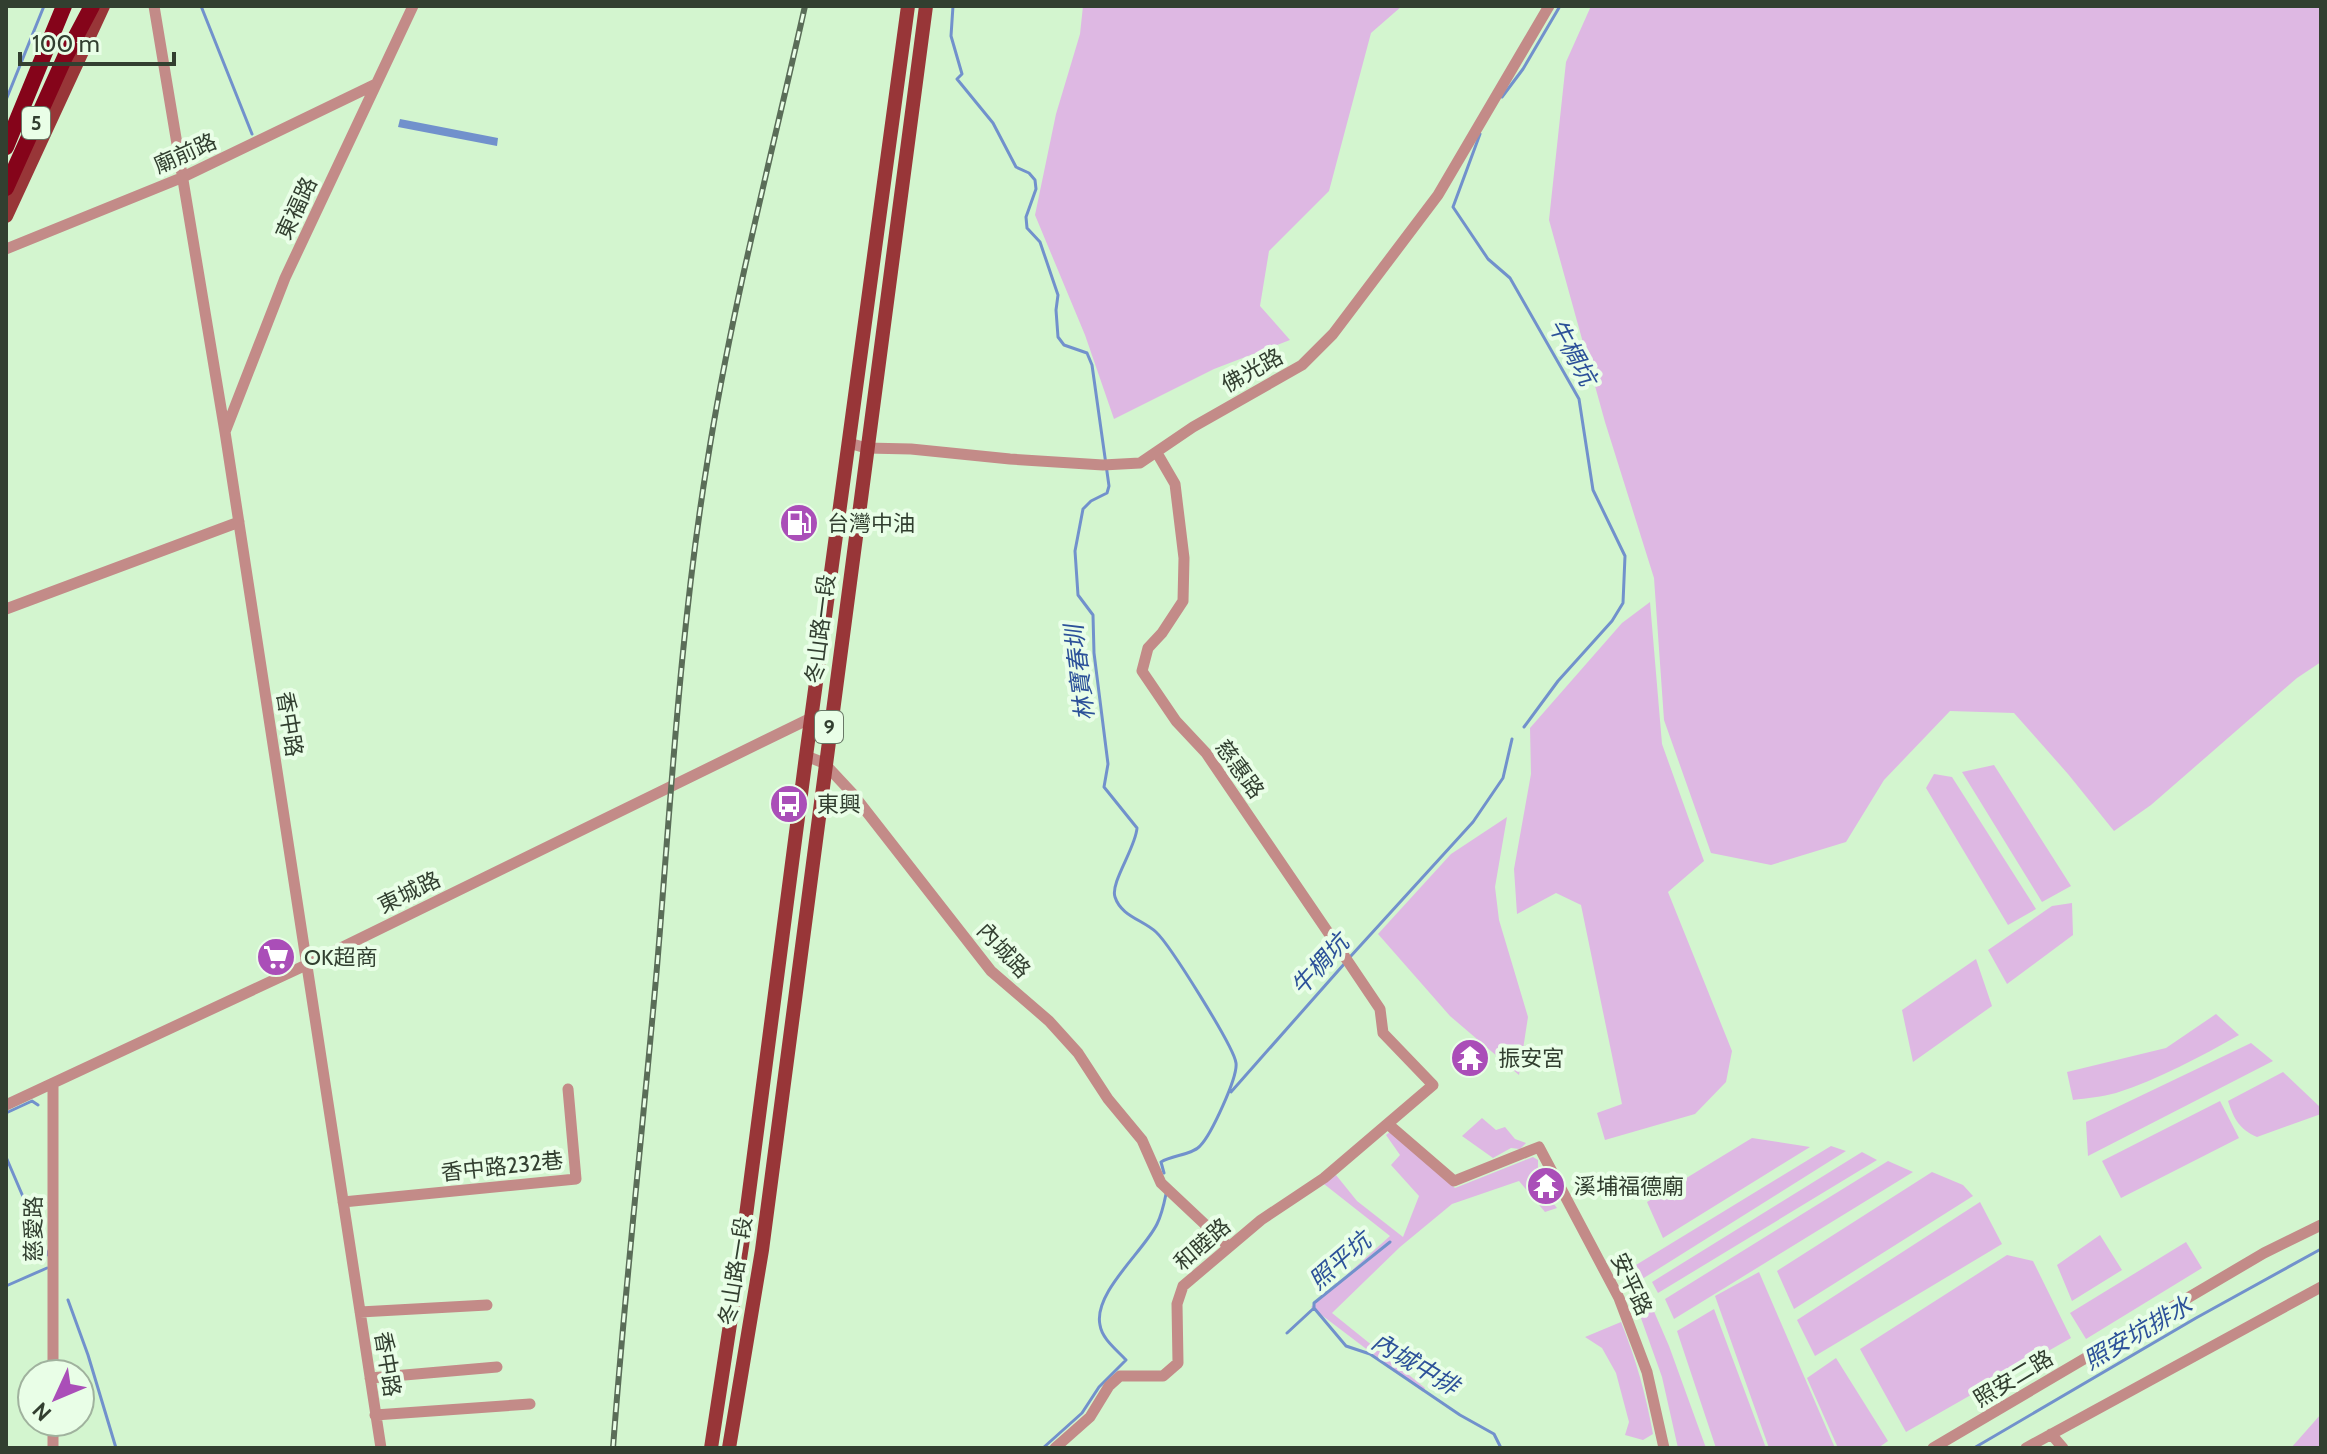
<svg xmlns="http://www.w3.org/2000/svg" width="2327" height="1454" font-family="Cabin,'Noto Sans TC',sans-serif">
<style>
.green{fill:#deb8e3}
.water{fill:#7191cc}
.lines{fill:none;stroke-linecap:round;stroke-linejoin:round}
.stream{stroke:#7191cc;stroke-width:3}
.minor{stroke:#c38b88;stroke-width:11}
.major{stroke:#983638;stroke-width:14}
.highway{stroke:#85041a;stroke-width:16}
.rail-casing{stroke:#5a6d58;stroke-width:6}
.rail{stroke:#e9fee7;stroke-width:3;stroke-dasharray:9;stroke-linecap:butt}
.labels{text-anchor:middle;stroke-width:8;stroke-linejoin:round;paint-order:stroke}
.shield{fill:#e9fee7;stroke:#697867;stroke-width:2}
.shield-label{font-size:20px;font-weight:bold;fill:#323f30}
.street-label{font-size:22px;fill:#323f30;stroke:#e9fee7}
.poi-label{font-size:22px;fill:#323f30;stroke:#e9fee7;text-anchor:start}
.water-label{font-size:24px;font-style:italic;fill:#2c5199;stroke:#e9fee7}
</style>
<rect width="100%" height="100%" fill="#d3f5cf"/>
<path class="green" d="M1083,6H1402L1371,33L1329,191L1269,251L1260,306L1290,340L1214,369L1114,419L1085,335L1035,215L1056,114L1080,34Z
M1591,6H2321V662L2297,678L2151,805L2114,831L2068,774L2014,713L1950,711L1884,780L1846,842L1771,865L1711,853L1664,720L1654,578L1605,422L1549,220L1566,62Z
M1650,602L1662,744L1704,861L1668,892L1732,1051L1726,1082L1695,1114L1605,1140L1597,1113L1622,1104L1581,905L1556,893L1517,914L1514,869L1531,774L1530,728L1622,623Z
M1994,765L2071,886L2042,902L1962,772Z
M1934,774L1952,777L2036,909L2008,925L1926,788Z
M1507,817L1495,887L1499,920L1528,1017L1519,1075L1450,1016L1378,934L1451,854Z
M2072,903L2073,935L2007,984L1988,950L2052,906Z
M1976,959L1992,1006L1913,1062L1902,1010Z
M2216,1014L2239,1035C2200,1057 2159,1079 2116,1093C2102,1097 2087,1098 2073,1100L2067,1072L2166,1048Z
M2251,1043L2273,1061L2088,1156L2086,1122Z
M2283,1072L2321,1108V1114L2257,1137C2239,1129 2234,1119 2228,1101Z
M2220,1101L2239,1138L2121,1198L2102,1161Z
M1482,1118L1496,1130L1505,1127L1515,1139L1526,1143L1520,1149L1511,1148L1493,1158L1462,1136Z
M1391,1131L1455,1188L1533,1157L1538,1160V1184L1557,1208L1545,1212L1519,1181L1452,1204L1400,1247L1332,1313L1425,1388L1423,1392L1311,1307L1390,1236L1324,1184L1336,1175L1357,1201L1403,1237L1419,1196L1391,1165L1400,1155L1386,1135Z
M1752,1138L1810,1147L1663,1238L1647,1202Z
M1831,1146L1846,1151L1639,1281L1631,1268Z
M1862,1152L1877,1160L1658,1293L1652,1282Z
M1888,1161L1913,1172L1674,1319L1665,1299Z
M1932,1172L1963,1185L1973,1196L1794,1309L1777,1271Z
M1980,1202L2002,1244L1815,1356L1797,1320Z
M2100,1235L2122,1270L2072,1301L2057,1265Z
M2186,1242L2202,1268L2086,1339L2070,1313Z
M2007,1255L2033,1261L2071,1338L1906,1432L1860,1349Z
M1759,1272L1835,1448H1769L1715,1296Z
M1643,1286L1669,1346L1706,1448H1678L1662,1377L1632,1293Z
M1714,1309L1766,1448H1716L1677,1331Z
M1621,1322C1636,1359 1646,1395 1653,1434L1643,1440L1625,1435L1629,1422L1616,1373L1602,1348L1585,1337Z
M1836,1358L1888,1441L1878,1448H1838L1807,1378Z
M2321,1414V1448H2291Z"/>
<path class="water" d="M400,119L498,138L497,146L398,127Z"/>
<g class="lines">
<path class="stream" d="M201,6L252,134
M953,6L951,36L962,74L957,79L993,123L1016,167L1029,173L1035,180L1036,189L1026,217L1027,228L1040,242L1058,295L1056,310L1058,337L1064,345L1087,353L1092,365L1109,486L1107,493L1091,501L1083,509L1075,551L1078,595L1093,615L1094,653L1108,764L1104,787L1137,828C1136,847 1110,883 1115,897C1121,916 1143,920 1156,932C1170,945 1234,1047 1236,1063C1238,1077 1211,1135 1200,1146C1192,1155 1172,1155 1161,1162L1164,1173
M1502,97L1523,69L1560,6
M6,100L44,6
M1480,134L1453,207L1488,259L1510,278L1579,399L1593,490L1625,556L1623,603L1612,621L1558,681L1524,727
M1350,957L1473,822L1503,778L1512,739
M1231,1092L1345,963
M6,1113L32,1101L38,1105
M6,1157L48,1255
M6,1286L47,1268
M68,1300L88,1355L116,1448
M1314,1308L1346,1346L1370,1354L1460,1415L1494,1434L1501,1448
M1287,1333L1314,1308V1303L1390,1242
M1043,1448L1082,1413L1099,1387L1126,1360C1117,1350 1102,1339 1100,1325C1093,1293 1144,1251 1157,1224C1162,1214 1164,1204 1166,1194
M1974,1448L2196,1318L2321,1249"/>
<path class="minor" d="M154,6L225,432L381,1448
M6,249L181,178L376,84
M225,432L285,278L413,6
M849,443L866,448L911,449L1010,459L1103,465L1140,463L1193,427L1302,365L1333,334L1438,195L1549,6
M6,609L239,522
M806,756L824,763L852,793L991,971L1049,1021L1078,1053L1108,1099L1142,1140L1161,1183L1229,1247
M53,1084V1374
M6,1105L306,965L811,718L830,720
M1389,1125L1454,1181L1539,1147L1619,1298L1647,1372L1664,1448
M343,1202L576,1179L568,1089
M360,1312L487,1305
M370,1378L497,1367
M375,1415L530,1404
M53,1422V1448
M2051,1434L2063,1448
M1055,1448L1090,1417L1109,1386L1120,1376H1163L1178,1363L1177,1304L1183,1286L1261,1220L1324,1178L1433,1085L1383,1033L1380,1009L1349,963L1206,753L1176,721L1142,671L1148,648L1162,633L1183,601L1184,558L1175,484L1157,453
M1933,1448L2264,1253L2321,1225
M2026,1448L2321,1287"/>
<path class="major" d="M6,216L103,6
M711,1448L742,1246L806,756L908,6
M729,1448L762,1250L926,6"/>
<path class="highway" d="M6,147L64,6
M6,188L65,57L92,6"/>
<g class="rail-casing">
<path id="rail" d="M613,1448C625,1287 643,1127 657,967C671,799 680,630 707,464C731,310 771,158 805,6"/>
</g>
<use href="#rail" class="rail"/>
</g>
<defs>
<g id="fuel-disc" transform="scale(2)"><circle r="9.5" fill="#aa4eb8" stroke="#e9fee7"/><path d="M-5.5-6h7V0h2V4h1.3V-2.5L3-4.5l.8-.8L6-3V5H2.5V1h-1V6h-7ZM-4.2-4.7v3.2H.2V-4.7Z" fill="#fff"/></g>
<g id="bus-disc" transform="scale(2)"><circle r="9.5" fill="#aa4eb8" stroke="#e9fee7"/><path d="M-5-6H5V4H4V6H2V4H-2V6H-4V4H-5ZM-3.5-4V0h7V-4ZM-3.5 1.2v1.5H-2V1.2ZM2 1.2v1.5H3.5V1.2Z" fill="#fff"/></g>
<g id="supermarket-disc" transform="scale(2)"><circle r="9.5" fill="#aa4eb8" stroke="#e9fee7"/><path d="M-6-5.5h2.5l.6 2H6L4.5 2H-2.5L-4.4-4H-6ZM-1.5 3.2a1.3 1.3 0 1 0 .1 0ZM3 3.2a1.3 1.3 0 1 0 .1 0Z" fill="#fff"/></g>
<g id="temple-disc" transform="scale(2)"><circle r="9.5" fill="#aa4eb8" stroke="#e9fee7"/><path d="M0-6L5-2H3V0L6.5 2.5H4V6H1.5V3h-3V6H-4V2.5H-6.5L-3 0V-2H-5Z" fill="#fff"/></g>
</defs>
<g fill-rule="evenodd">
<use href="#fuel-disc" x="799" y="523"/>
<use href="#bus-disc" x="789" y="804"/>
<use href="#supermarket-disc" x="276" y="957"/>
<use href="#temple-disc" x="1470" y="1058"/>
<use href="#temple-disc" x="1546" y="1186"/>
</g>
<g class="labels">
<g class="shield">
<rect x="22" y="107" width="28" height="32" rx="6"/>
<rect x="815" y="711" width="28" height="32" rx="6"/>
</g>
<g class="shield-label">
<text x="36" y="130">5</text>
<text x="829" y="734">9</text>
</g>
<g class="street-label">
<text transform="translate(185 153) rotate(-24)" y="8">廟前路</text>
<text transform="translate(296 208) rotate(-65)" y="8">東福路</text>
<text transform="translate(1252 370) rotate(-29)" y="8">佛光路</text>
<text transform="translate(820 629) rotate(-83)" y="8">冬山路一段</text>
<text transform="translate(290 724) rotate(81)" y="8">香中路</text>
<text transform="translate(1240 769) rotate(54)" y="8">慈惠路</text>
<text transform="translate(409 892) rotate(-26)" y="8">東城路</text>
<text transform="translate(1004 950) rotate(47)" y="8">內城路</text>
<text transform="translate(502 1166) rotate(-6)" y="8">香中路232巷</text>
<text transform="translate(33 1229) rotate(-90)" y="8">慈愛路</text>
<text transform="translate(1202 1244) rotate(-41)" y="8">和睦路</text>
<text transform="translate(735 1271) rotate(-81)" y="8">冬山路一段</text>
<text transform="translate(1632 1284) rotate(65)" y="8">安平路</text>
<text transform="translate(388 1364) rotate(81)" y="8">香中路</text>
<text transform="translate(2013 1378) rotate(-31)" y="8">照安二路</text>
</g>
<g class="poi-label">
<text x="827" y="531">台灣中油</text>
<text x="817" y="812">東興</text>
<text x="304" y="965">OK超商</text>
<text x="1498" y="1066">振安宮</text>
<text x="1574" y="1194">溪埔福德廟</text>
</g>
<g class="water-label">
<text transform="translate(1572 352) rotate(61)" y="8">牛椆坑</text>
<text transform="translate(1080 673) rotate(-97)" y="8">林寶春圳</text>
<text transform="translate(1320 965) rotate(-48)" y="8">牛椆坑</text>
<text transform="translate(1340 1261) rotate(-41)" y="8">照平坑</text>
<text transform="translate(2138 1333) rotate(-30)" y="8">照安坑排水</text>
<text transform="translate(1415 1364) rotate(31)" y="8">內城中排</text>
</g>
</g>
<rect width="2327" height="1454" fill="none" stroke="#323f30" stroke-width="16"/>
<g transform="translate(56 1398) rotate(226)"><circle r="38" fill="#e9fee7" stroke="#a0b29e" stroke-width="2"/>
<path d="M0-6L14 30L0 20L-14 30Z" fill="#aa4eb8"/>
<text y="-12" font-size="22" font-weight="bold" text-anchor="middle" fill="#323f30">N</text>
</g>
<path d="M20 52v12h154v-12" fill="none" stroke="#323f30" stroke-width="4"/>
<text x="32" y="52" font-size="24" fill="#323f30" stroke="#e9fee7" stroke-width="6" paint-order="stroke">100 m</text>
</svg>
